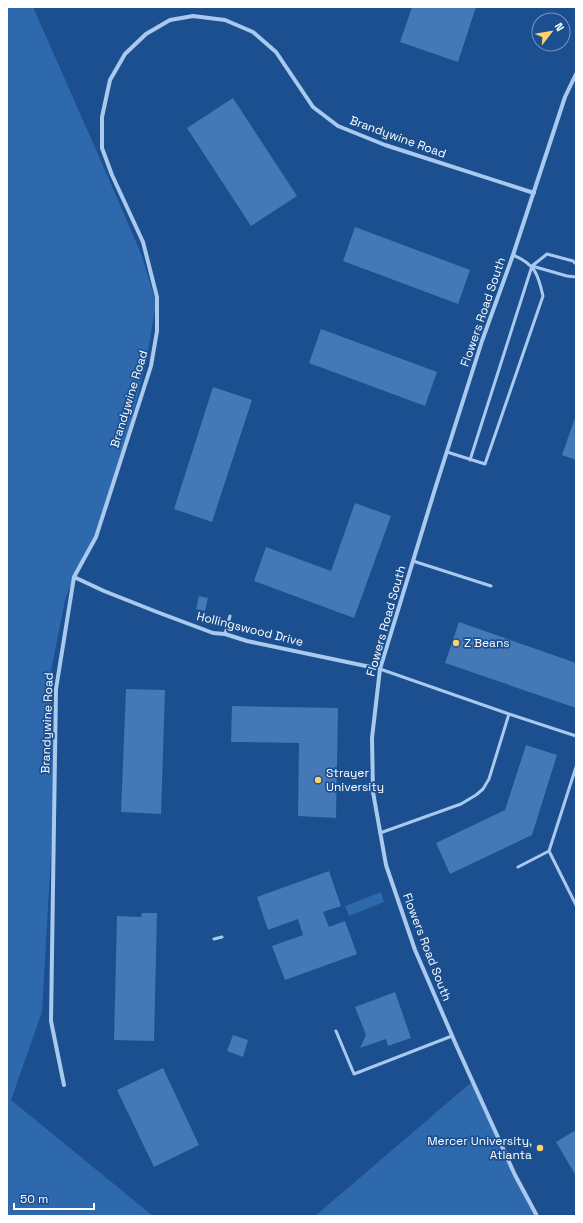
<svg xmlns="http://www.w3.org/2000/svg" width="583" height="1223" font-family="'Space Grotesk',sans-serif">
<style>
.green{fill:#2e69ad}
.building{fill:#4478b7}
.lines{fill:none;stroke-linecap:round;stroke-linejoin:round}
.service{stroke:#a9c9ee;stroke-width:3}
.minor{stroke:#a9c9ee;stroke-width:4}
.poi-dot{fill:#ffd166;stroke:#1b4f8f;stroke-width:1.5}
.labels{text-anchor:middle;stroke-width:3.5;stroke-linejoin:round;paint-order:stroke}
.street-label{font-size:12px;fill:#fff;stroke:#1b4f8f}
.poi-label{font-size:12px;fill:#fff;stroke:#1b4f8f;text-anchor:start}
</style>
<rect width="100%" height="100%" fill="#1b4f8f"/>
<path class="green" d="M7,7H33L108,177L142,256L156,303L147,357L129,432L94,537L66,596L50,676L55,785L42,1012L11,1100L153,1216H7Z
M381,892L384,902L349,916L345,906Z
M474,1080L535,1216H315Z"/>
<path class="building" d="M412,7H476L458,62L400,42Z
M233,98L297,196L251,226L187,128Z
M355,227L470,270L458,304L343,261Z
M321,329L437,372L425,406L309,363Z
M213,387L252,400L212,522L174,509Z
M576,415V460L562,455Z
M355,503L391,516L354,618L254,581L266,547L331,571Z
M199,596L208,598L205,611L196,609Z
M459,622L576,663V708L445,663Z
M126,689L165,690L161,814L121,812Z
M232,706L338,708L336,818L298,816L299,743L231,742Z
M526,745L557,755L532,835L450,874L436,843L505,810Z
M329,871L341,906L323,912L329,927L345,921L357,954L285,980L272,946L303,935L298,919L268,930L257,897Z
M142,913H157L154,1041L114,1040L117,916L141,917Z
M395,992L411,1038L388,1046L386,1039L360,1048L366,1035L355,1007Z
M233,1035L248,1040L243,1057L227,1051Z
M163,1068L199,1145L154,1167L117,1090Z
M576,1130V1176L556,1142Z"/>
<g class="lines">
<path class="service" d="M532,266L567,276L576,277
M447,452L485,464L543,296C538,274 535,264 513,255
M470,460L532,266L547,254L573,261L576,264
M413,561L491,586
M225,634L230,616
M380,669L509,714
M576,767L549,851L576,905
M380,833L461,804L476,795L483,789L489,779L509,714L576,736
M518,867L549,851
M214,939L222,937
M336,1031L354,1074L452,1036"/>
<path class="minor" d="M74,577L104,591L157,612L213,633L225,634L247,641L380,669
M64,1085L51,1021L56,689L74,577L96,537L151,366L157,331V297L143,242L112,175L102,148V117L110,80L125,54L146,34L170,20L193,16L225,20L253,32L276,52L313,107L338,126L385,145L534,193
M537,1216L515,1175L457,1047L415,950L386,865L373,792L372,738L380,669L435,489L482,341L513,255L565,97L576,74"/>
</g>
<g class="poi-dot">
<circle cx="456" cy="643" r="4"/>
<circle cx="318" cy="780" r="4"/>
<circle cx="540" cy="1148" r="4"/>
</g>
<g class="labels">
<g class="street-label">
<text transform="translate(398 137) rotate(20)" y="4">Brandywine Road</text>
<text transform="translate(483 312) rotate(-71)" y="4">Flowers Road South</text>
<text transform="translate(129 399) rotate(-73)" y="4">Brandywine Road</text>
<text transform="translate(386 621) rotate(-74)" y="4">Flowers Road South</text>
<text transform="translate(250 629) rotate(14)" y="4">Hollingswood Drive</text>
<text transform="translate(47 723) rotate(-88)" y="4">Brandywine Road</text>
<text transform="translate(427 947) rotate(69)" y="4">Flowers Road South</text>
</g>
<g class="poi-label">
<text x="464" y="647">Z Beans</text>
<text x="326" y="777">Strayer<tspan x="326" dy="14">University</tspan></text>
<text x="532" y="1145" text-anchor="end">Mercer University,<tspan x="532" dy="14">Atlanta</tspan></text>
</g>
</g>
<rect width="583" height="1223" fill="none" stroke="#ffffff" stroke-width="16"/>
<g transform="translate(551 32) rotate(59)"><circle r="19" fill="#1b4f8f" stroke="#7695bc"/>
<path d="M0-3L7 15L0 10L-7 15Z" fill="#ffd166"/>
<text y="-6" font-size="11" font-weight="bold" text-anchor="middle" fill="#ffffff">N</text>
</g>
<path d="M14 1203v6h80v-6" fill="none" stroke="#ffffff" stroke-width="2"/>
<text x="20" y="1203" font-size="12" fill="#ffffff" stroke="#1b4f8f" stroke-width="3" paint-order="stroke">50 m</text>
</svg>
